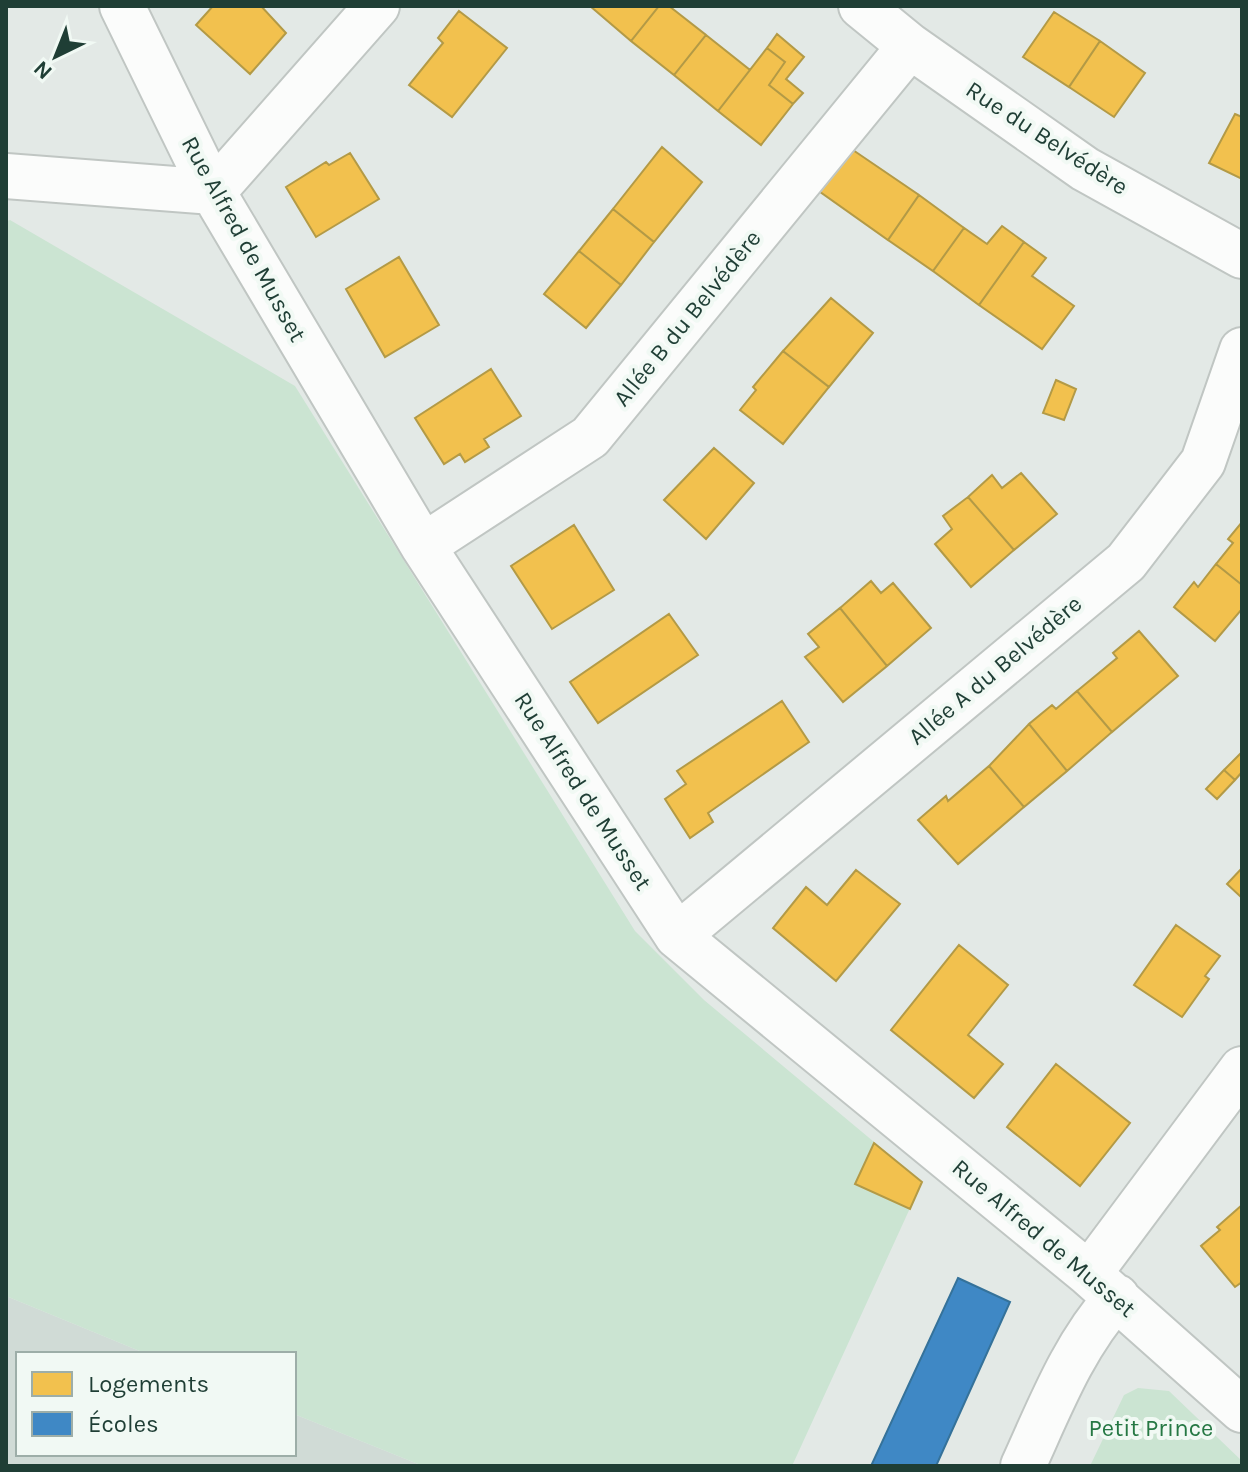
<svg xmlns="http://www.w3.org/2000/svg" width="1248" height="1472" font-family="Karla,sans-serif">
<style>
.built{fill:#d0dbd6}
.green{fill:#cbe4d2}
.homes{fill:#f2c14e;stroke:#b39a46;stroke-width:2}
.schools{fill:#3f88c5;stroke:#35729a;stroke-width:2}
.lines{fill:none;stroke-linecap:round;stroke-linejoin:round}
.minor-casing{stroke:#c0c6c3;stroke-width:48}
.minor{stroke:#fbfcfb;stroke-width:44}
.labels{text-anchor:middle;stroke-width:8;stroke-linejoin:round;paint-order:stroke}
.street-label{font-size:24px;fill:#1f3e35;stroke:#f1f9f4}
.park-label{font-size:24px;fill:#267844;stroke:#f1f9f4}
</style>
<rect width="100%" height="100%" fill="#e3e9e6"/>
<path class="built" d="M6,1296L147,1354H18V1454H294V1414L423,1466H6Z"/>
<path class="green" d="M10,220L295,386L635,931L704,1000L922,1182L792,1466H423L294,1414V1354H147L6,1296V221Z
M1138,1388L1169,1391L1242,1461V1466H1090L1124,1395Z"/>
<path class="homes" d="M213,6H261L286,33L250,74L196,25Z
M590,6H659L631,41Z
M659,6H669L706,35L674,75L631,41Z
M459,11L507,48L452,117L409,85L443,43L438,38Z
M1054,12L1100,41L1069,87L1023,57Z
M777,34L804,57L786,79L803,93L793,104L769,85L785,62L767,48Z
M706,35L750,70L718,111L674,75Z
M1100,41L1145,73L1114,117L1069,87Z
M767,48L785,62L769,85L793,104L761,145L718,111Z
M1235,114L1242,117V179L1209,163Z
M662,147L702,182L654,242L613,209Z
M850,148L919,195L888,240L816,189Z
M350,153L379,199L316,237L286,187L326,162L329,165Z
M919,195L964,228L933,271L888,240Z
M613,209L654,242L621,285L579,251Z
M1002,226L1024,242L979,305L933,271L964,228L987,244Z
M1024,242L1046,258L1032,276L1074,306L1042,349L979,305Z
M579,251L621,285L586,328L544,294Z
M399,257L439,325L385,357L346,289Z
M831,298L873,333L829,387L783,351Z
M783,351L829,387L783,444L740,410L756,390L753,387Z
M491,369L521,416L484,439L489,447L465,462L460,454L444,464L415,418Z
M1056,380L1076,389L1064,420L1043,413Z
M714,448L754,483L706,539L664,500Z
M1021,473L1057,514L1014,550L968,497L992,475L1002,488Z
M968,497L1014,550L971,587L935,544L952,529L943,516Z
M1242,522V585L1216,564L1233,543L1228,539Z
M574,525L614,590L552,629L511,566Z
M1216,564L1242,585V609L1215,641L1174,607L1194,582L1198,587Z
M871,581L881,593L893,583L931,628L887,666L840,608Z
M840,608L887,666L843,702L805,657L819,647L808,634Z
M669,614L698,655L598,723L570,682Z
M1139,631L1178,676L1112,732L1077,691L1117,658L1113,653Z
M1077,691L1112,732L1067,771L1029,724L1052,705L1056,709Z
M782,701L809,742L708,813L713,822L690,838L665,799L686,784L677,771Z
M1029,724L1067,771L1024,807L989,766Z
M1242,752V772L1235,780L1224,770Z
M989,766L1024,807L958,864L918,820L946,796L948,801Z
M1224,770L1235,780L1217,799L1206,789Z
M1242,868V898L1227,884Z
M856,870L900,904L836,981L773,928L806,887L827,905Z
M1176,925L1220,956L1205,976L1209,979L1182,1017L1134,985Z
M959,945L1008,985L968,1035L1003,1064L974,1098L891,1030Z
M1056,1064L1130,1123L1080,1186L1007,1127Z
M874,1143L922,1182L910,1209L855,1184Z
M1242,1205V1282L1235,1287L1201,1246L1220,1230L1217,1227Z"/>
<path class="schools" d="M958,1278L1010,1302L936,1466H871Z"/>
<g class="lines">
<g class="minor-casing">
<path id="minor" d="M122,6L213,192L423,546L677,936L1089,1274L1242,1410
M861,6L910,46L1085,169L1242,256
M6,176L213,192L377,6
M423,546L590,437L910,46
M677,936L1126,562L1203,462L1242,350
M1089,1274L1242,1069
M1023,1466C1050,1407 1073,1346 1117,1297"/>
</g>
<use href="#minor" class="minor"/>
</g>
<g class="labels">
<g class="street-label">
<text transform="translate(1047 138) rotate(33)" y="8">Rue du Belvédère</text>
<text transform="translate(244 239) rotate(61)" y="8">Rue Alfred de Musset</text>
<text transform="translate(687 318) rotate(-51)" y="8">Allée B du Belvédère</text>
<text transform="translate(995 670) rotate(-40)" y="8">Allée A du Belvédère</text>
<text transform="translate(583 791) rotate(57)" y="8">Rue Alfred de Musset</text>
<text transform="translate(1044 1238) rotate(40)" y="8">Rue Alfred de Musset</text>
</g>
<g class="park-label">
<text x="1151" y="1436">Petit Prince</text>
</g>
</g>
<rect width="1248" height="1472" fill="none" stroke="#1f3e35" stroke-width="16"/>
<rect x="16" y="1352" width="280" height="104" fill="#f1f9f4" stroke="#9daea8" stroke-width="2"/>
<rect x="32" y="1372" width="40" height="24" fill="#f2c14e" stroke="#9daea8" stroke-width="2"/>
<text x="88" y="1392" font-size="24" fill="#1f3e35">Logements</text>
<rect x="32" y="1412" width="40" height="24" fill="#3f88c5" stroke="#9daea8" stroke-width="2"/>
<text x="88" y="1432" font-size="24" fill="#1f3e35">Écoles</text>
<g transform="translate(56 56) rotate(223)" stroke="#f1f9f4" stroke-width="6" paint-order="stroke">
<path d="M0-6L14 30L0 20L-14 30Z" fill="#1f3e35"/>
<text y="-12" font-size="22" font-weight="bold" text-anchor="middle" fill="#1f3e35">N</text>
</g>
</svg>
